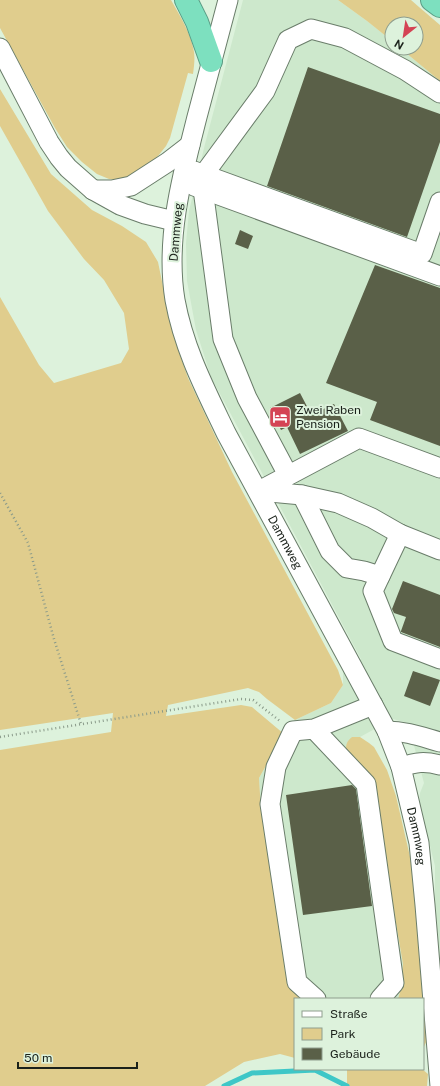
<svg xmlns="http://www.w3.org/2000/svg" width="440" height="1086" font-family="'Public Sans',sans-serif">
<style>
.built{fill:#cde8cc}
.green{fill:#e0cd8d}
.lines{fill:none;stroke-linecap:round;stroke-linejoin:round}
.stream{stroke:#3ec7c7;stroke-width:5}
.building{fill:#5a6048}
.minor-casing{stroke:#6a7d6a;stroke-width:21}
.highway-casing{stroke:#5a9d85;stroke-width:24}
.path{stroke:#8a9a8a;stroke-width:2.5;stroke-dasharray:1 3;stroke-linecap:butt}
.minor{stroke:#fff;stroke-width:19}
.highway{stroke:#7de0bf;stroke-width:22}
.labels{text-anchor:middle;stroke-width:4;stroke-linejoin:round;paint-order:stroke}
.street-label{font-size:12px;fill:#1a211a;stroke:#ddf2dc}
.poi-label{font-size:12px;fill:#1a211a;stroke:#ddf2dc;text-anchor:start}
</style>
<rect width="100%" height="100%" fill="#ddf2dc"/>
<path class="built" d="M243,0H338L367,21L392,41V48H400L440,81V984L435,954V866L419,801L420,793L424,783L408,723L393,719L360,737H352L371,779L403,964L400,992L398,999H302L298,995L285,972L282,940L261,810L259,778L284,734L295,720L331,703L343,685V669L361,659L211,377L196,330L187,281L186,243L189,211L205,144Z"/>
<path class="green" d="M0,0H171C180,16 191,33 194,52C195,59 194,67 193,74L188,73L170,138L166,146L158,156L150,163L122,180L109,179L97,174L82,162L67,147L55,128L0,28Z
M338,0H411L419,7L440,25V81L400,48H416V24H392V41L367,21Z
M0,89L51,174L92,210L122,226L146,242L158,262L167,306L175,340L188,378L232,472L338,670L343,685L331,703L295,720L267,699L259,692L248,688L168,705L166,716L241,705L252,707L284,734L259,778L261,810L282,940L285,972L298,995L302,999H295V1058L280,1054L244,1062L205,1086H0V750L111,732L113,713L0,730V297L39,365L54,383L121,363L129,349L124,313L104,280L84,259L48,211L0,126Z
M352,737H360L369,743L374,747L387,770L396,796L411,861L422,946L427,1040L423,1049V999H398L400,992L403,964L371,779L346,750C346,744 347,741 352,737Z
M347,1069H422L428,1074L427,1086H347Z"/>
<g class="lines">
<path class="stream" d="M224,1086L252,1073L315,1070L347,1086"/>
</g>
<path class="building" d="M308,67L440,114V142L407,237L267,186Z
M240,230L253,236L248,249L235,244Z
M375,265L440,288V446L370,420L377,402L326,383Z
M300,393L312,416L313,414L334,404L348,431L300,454L287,427L281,430L270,408Z
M403,581L440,595V647L401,632V631L406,617L394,613L392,609Z
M413,671L440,680L430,706L404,696Z
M352,785L356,789L372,906L303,915L286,795Z"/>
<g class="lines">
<g class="minor-casing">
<g id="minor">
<path id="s1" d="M228,0C218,39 207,78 197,117C182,176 165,239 175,300C184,349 205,389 226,433L387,731L401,767L419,843L425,905L440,1086"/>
<path d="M0,48L49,142L59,157L68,168L93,190L120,205L145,214L174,221"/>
<path d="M194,171L422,254L440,202"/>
<path d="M204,174L265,91L288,40L311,29L345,38L405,70L440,93"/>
<path d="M194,186L440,276"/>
<path d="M203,189L223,339L247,398L288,475"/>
<path d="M93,190H112L131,186L168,162L190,145"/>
<path d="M440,468L359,438L259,491L302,495L338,503L372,518L400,534L440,550"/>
<path d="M302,495L330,551L347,568L364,571L380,576"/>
<path d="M400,534L373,591L393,641L440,659"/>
<path d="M314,729L366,784L394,983L380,999"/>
<path d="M387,731C406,731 422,737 440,742"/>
<path d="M401,767C416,762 425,761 440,765"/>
<path d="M316,999L297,982L270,804L276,767L293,731L314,729L373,705"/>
</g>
</g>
<g class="highway-casing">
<path id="highway" d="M186,0L197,22L211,61
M432,0L440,6"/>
</g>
<path class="path" d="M0,493L28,543L54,639L81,724
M0,737L241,699L253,700L280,721"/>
<use href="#minor" class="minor"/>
<use href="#highway" class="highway"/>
</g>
<defs>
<g id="hotel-square" transform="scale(1.15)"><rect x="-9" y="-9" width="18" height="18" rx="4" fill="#d44354" stroke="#ddf2dc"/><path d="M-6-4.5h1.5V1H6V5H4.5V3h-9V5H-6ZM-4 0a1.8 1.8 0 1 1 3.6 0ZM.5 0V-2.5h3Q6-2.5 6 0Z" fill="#fff"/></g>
</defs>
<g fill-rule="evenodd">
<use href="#hotel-square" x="280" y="417"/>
</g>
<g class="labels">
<g class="street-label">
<text transform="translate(176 232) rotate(-85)" y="4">Dammweg</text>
<text dy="4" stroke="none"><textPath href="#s1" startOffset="574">Dammweg</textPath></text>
<text dy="4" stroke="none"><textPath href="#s1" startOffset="898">Dammweg</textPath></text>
</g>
<g class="poi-label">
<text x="296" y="414">Zwei Raben<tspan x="296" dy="14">Pension</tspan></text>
</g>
</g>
<rect x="294" y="998" width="130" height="72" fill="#ddf2dc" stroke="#8f9e8e"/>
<rect x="302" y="1011" width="20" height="6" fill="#ffffff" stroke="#8f9e8e"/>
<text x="330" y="1018" font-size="12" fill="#1a211a">Straße</text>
<rect x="302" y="1028" width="20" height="12" fill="#e0cd8d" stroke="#8f9e8e"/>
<text x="330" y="1038" font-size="12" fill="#1a211a">Park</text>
<rect x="302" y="1048" width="20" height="12" fill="#5a6048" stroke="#8f9e8e"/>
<text x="330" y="1058" font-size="12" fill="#1a211a">Gebäude</text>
<g transform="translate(404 36) rotate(210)"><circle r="19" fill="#ddf2dc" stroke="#8f9e8e"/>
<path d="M0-3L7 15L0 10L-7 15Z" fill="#d44354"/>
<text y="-6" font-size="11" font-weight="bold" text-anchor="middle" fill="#1a211a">N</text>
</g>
<path d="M18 1062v6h119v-6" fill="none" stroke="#1a211a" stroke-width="2"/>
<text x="24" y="1062" font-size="12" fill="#1a211a" stroke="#ddf2dc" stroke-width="3" paint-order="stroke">50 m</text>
</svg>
